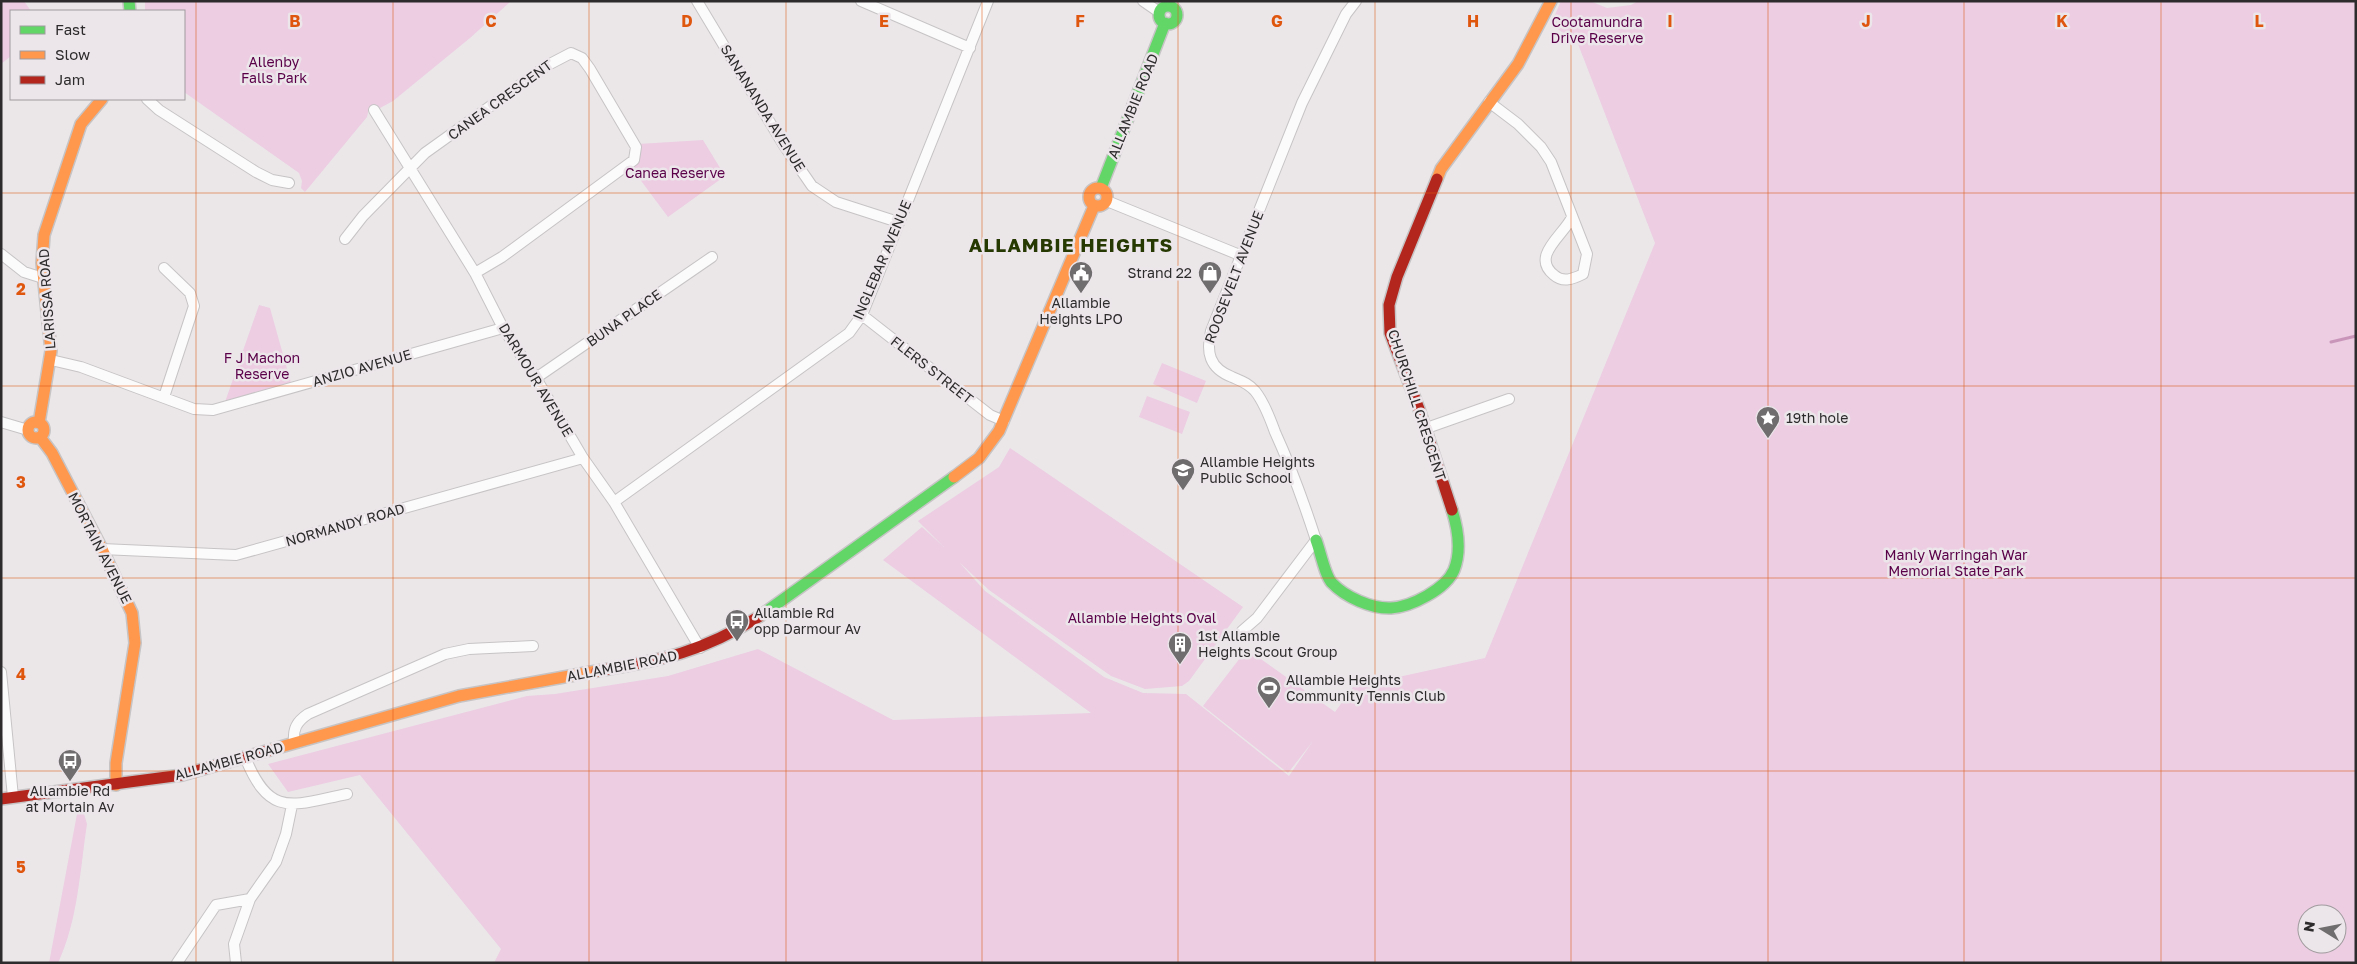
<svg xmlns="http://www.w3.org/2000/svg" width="2357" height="964" font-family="'Golos Text',sans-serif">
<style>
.green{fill:#eccde2;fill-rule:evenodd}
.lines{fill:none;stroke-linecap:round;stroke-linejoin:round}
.stream{stroke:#c996ba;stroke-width:3}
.street-casing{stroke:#c7c4c5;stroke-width:12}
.fast-casing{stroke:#c7c4c5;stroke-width:14}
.slow-casing{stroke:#c7c4c5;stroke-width:14}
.jam-casing{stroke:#c7c4c5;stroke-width:14}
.street{stroke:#fcfbfc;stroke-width:10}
.fast{stroke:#63d668;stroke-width:11}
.slow{stroke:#ff974d;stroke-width:11}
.jam{stroke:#b3261e;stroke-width:11}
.grid{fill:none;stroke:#df570e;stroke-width:1;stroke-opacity:0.55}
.labels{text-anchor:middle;stroke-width:5;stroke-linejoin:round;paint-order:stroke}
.park-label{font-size:14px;fill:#5a0049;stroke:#ece6ea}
.street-label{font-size:14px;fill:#2d2b2c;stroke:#ece6ea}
.poi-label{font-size:14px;fill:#2d2b2c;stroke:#ece6ea;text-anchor:start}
.district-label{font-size:19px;font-weight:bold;letter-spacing:1px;fill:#263903;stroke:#ece6ea}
.grid-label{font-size:16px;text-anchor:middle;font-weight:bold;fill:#df570e;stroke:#ece6ea;stroke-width:5;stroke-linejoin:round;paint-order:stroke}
</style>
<rect width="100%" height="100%" fill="#ebe7e9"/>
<path class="green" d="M1,1H24L31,11H11V56L1,64Z
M145,1H511L470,38L393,101L380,108L372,105L369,108L367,117L305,192L301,188L302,181L299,173L184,92V11H145Z
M1561,1H1590L1607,8L1631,5L1638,1H2356V963H494L501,949L360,775L288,792L268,764L527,696L555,694L668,676L758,649L893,720L1091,713L883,560L922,527L944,547L918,521L999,467L1010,448L1243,607L1189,681L1182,686L1145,689L1111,676L989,590L959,562L985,591L1104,677L1143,693L1186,694L1289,776L1313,741L1288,773L1203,706L1247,649L1335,712L1353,687L1485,658L1655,243L1578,44L1551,24ZM2307,914H2337V944H2307Z
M703,140L725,176L668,217L636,174L630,170L639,158L638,144Z
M259,305L270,308L291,383L225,402Z
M1162,363L1206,381L1197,403L1153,384Z
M1147,396L1190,412L1182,434L1139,417Z
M77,814H84L87,824C80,870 78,921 58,963H49Z"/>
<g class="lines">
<path class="stream" d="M2331,342L2356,336"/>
<g class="street-casing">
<path id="street" d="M697,1L783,144L812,186L836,202L898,222
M861,1L970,48
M1143,1L1159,12
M147,99L159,110L256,172L272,180L289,183
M1489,102L1518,124L1541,147L1551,162L1587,254L1583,274C1573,279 1563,283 1554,275C1530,256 1564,235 1572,217
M374,110L475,273L503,328L536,378L583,458L614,502L700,648
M1107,201L1242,256
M345,239L363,216L425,153L548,65L571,53L582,58L590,69L636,147L634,160L502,257L475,273
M1,254L24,272L43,278
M862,315L990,415L1004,421
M51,360L81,367L194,409L213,410L503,328
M536,378L712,257
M164,397L194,306L190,293L164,268
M1,422L28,430
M1424,429L1509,399
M614,502L849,333L862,315L988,1
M102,549L236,555L583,458
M1242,631L1257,618L1316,540C1304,503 1291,467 1275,432C1270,418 1264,402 1255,391C1248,383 1241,381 1232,377C1209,368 1206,352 1211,331L1302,103L1346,14L1356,1
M1,672L13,797
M294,743C293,729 296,722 308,714L445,654L469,649L533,646
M245,757C270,819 292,805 347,794
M177,963L216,905L250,899
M236,963L234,944L250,899L276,862L286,834L292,805"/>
</g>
<g class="fast-casing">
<path id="fast" d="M129,1L130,11
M1159 15a9 9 0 1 1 18 0a9 9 0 1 1-18 0Z
M1101,188L1165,23
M1316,540C1320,550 1325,576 1332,583C1345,597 1372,609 1391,608C1411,607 1446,589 1454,570C1462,550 1458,529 1452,510
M760,616L954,477"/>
</g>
<g class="slow-casing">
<path id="slow" d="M1437,179L1441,169L1518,64L1551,1
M1089 197a9 9 0 1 1 18 0a9 9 0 1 1-18 0Z
M28 430a8 8 0 1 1 16 0a8 8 0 1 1-16 0Z
M39,423L51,351L42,263L44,235L81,124L102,99
M40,437L52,453L102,549L132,613L135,643L116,763V785
M954,477L979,458L999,431L1094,206
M270,750L459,696L597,671"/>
</g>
<g class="jam-casing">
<path id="jam" d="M1437,179L1397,277L1389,305L1390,333L1419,409L1452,510
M597,671C664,660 702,652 760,616
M1,799L182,775L270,750"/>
</g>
<use href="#street" class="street"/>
<use href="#fast" class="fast"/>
<use href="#slow" class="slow"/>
<use href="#jam" class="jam"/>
</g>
<path class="grid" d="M196,1V963M393,1V963M589,1V963M786,1V963M982,1V963M1178,1V963M1375,1V963M1571,1V963M1768,1V963M1964,1V963M2161,1V963M1,193H2356M1,386H2356M1,578H2356M1,771H2356"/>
<defs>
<g id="civic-pin" transform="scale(1.25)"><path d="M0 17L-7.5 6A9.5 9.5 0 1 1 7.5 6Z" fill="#706d6e" stroke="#ece6ea"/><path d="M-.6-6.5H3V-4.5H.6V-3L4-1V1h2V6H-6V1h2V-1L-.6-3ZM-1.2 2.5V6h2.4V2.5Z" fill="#fff"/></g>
<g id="shop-pin" transform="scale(1.25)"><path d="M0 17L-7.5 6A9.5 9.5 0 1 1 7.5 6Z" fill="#706d6e" stroke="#ece6ea"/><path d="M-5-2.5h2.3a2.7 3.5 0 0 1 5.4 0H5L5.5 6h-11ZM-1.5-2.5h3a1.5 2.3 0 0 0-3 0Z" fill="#fff"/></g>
<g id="sight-pin" transform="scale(1.25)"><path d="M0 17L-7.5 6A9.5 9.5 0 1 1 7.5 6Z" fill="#706d6e" stroke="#ece6ea"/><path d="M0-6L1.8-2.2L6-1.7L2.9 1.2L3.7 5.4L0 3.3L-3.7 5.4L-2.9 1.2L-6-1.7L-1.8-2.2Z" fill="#fff"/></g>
<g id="school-pin" transform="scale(1.25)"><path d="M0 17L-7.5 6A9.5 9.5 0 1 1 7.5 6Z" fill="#706d6e" stroke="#ece6ea"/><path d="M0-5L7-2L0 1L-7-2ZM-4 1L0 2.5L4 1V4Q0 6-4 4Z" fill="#fff"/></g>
<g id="bus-pin" transform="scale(1.25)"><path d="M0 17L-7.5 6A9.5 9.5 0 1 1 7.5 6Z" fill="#706d6e" stroke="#ece6ea"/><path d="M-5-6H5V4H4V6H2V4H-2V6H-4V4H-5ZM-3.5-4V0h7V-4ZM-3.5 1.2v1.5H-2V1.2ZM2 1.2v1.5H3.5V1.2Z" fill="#fff"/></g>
<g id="building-pin" transform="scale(1.25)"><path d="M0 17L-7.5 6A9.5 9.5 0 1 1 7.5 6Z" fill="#706d6e" stroke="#ece6ea"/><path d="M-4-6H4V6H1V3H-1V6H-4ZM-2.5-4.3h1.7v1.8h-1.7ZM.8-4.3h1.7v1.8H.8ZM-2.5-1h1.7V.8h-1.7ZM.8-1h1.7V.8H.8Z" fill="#fff"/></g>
<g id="stadium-pin" transform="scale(1.25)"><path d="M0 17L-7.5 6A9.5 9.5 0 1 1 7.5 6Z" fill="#706d6e" stroke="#ece6ea"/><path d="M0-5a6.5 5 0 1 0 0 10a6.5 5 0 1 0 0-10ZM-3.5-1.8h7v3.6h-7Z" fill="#fff"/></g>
</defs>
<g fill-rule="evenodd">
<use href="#civic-pin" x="1081" y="273"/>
<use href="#shop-pin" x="1210" y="273"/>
<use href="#sight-pin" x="1768" y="418"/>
<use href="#school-pin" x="1183" y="470"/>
<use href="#bus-pin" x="737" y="621"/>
<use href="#building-pin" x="1180" y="644"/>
<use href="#stadium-pin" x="1269" y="688"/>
<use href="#bus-pin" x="70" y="761"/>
</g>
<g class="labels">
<g class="park-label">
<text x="1597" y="27">Cootamundra<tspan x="1597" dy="16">Drive Reserve</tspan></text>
<text x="274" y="67">Allenby<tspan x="274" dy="16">Falls Park</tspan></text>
<text x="675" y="178">Canea Reserve</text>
<text x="262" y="363">F J Machon<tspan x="262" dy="16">Reserve</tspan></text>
<text x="1956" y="560">Manly Warringah War<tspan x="1956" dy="16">Memorial State Park</tspan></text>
<text x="1142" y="623">Allambie Heights Oval</text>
</g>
<g class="street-label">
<text transform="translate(500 100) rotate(-36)" y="5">CANEA CRESCENT</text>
<text transform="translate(1133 106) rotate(-68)" y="5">ALLAMBIE ROAD</text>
<text transform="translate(763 108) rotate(58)" y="5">SANANANDA AVENUE</text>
<text transform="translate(882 260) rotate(-67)" y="5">INGLEBAR AVENUE</text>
<text transform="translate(1234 277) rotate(-69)" y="5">ROOSEVELT AVENUE</text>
<text transform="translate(47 299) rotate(-94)" y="5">LARISSA ROAD</text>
<text transform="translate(624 318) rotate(-35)" y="5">BUNA PLACE</text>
<text transform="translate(362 368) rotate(-16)" y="5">ANZIO AVENUE</text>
<text transform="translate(932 370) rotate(38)" y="5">FLERS STREET</text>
<text transform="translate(536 380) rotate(59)" y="5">DARMOUR AVENUE</text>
<text transform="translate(1417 405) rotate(72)" y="5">CHURCHILL CRESCENT</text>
<text transform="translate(345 525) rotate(-16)" y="5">NORMANDY ROAD</text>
<text transform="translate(100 548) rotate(63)" y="5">MORTAIN AVENUE</text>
<text transform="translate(622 666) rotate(-11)" y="5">ALLAMBIE ROAD</text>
<text transform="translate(229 761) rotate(-15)" y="5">ALLAMBIE ROAD</text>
</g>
<g class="poi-label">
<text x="1192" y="278" text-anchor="end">Strand 22</text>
<text x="1081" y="308" text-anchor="middle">Allambie<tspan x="1081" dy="16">Heights LPO</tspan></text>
<text x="1786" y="423">19th hole</text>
<text x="1200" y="467">Allambie Heights<tspan x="1200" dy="16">Public School</tspan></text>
<text x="754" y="618">Allambie Rd<tspan x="754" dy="16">opp Darmour Av</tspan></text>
<text x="1198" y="641">1st Allambie<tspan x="1198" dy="16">Heights Scout Group</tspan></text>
<text x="1286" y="685">Allambie Heights<tspan x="1286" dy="16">Community Tennis Club</tspan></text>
<text x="70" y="796" text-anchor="middle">Allambie Rd<tspan x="70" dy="16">at Mortain Av</tspan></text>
</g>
<g class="district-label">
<text x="1071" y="252">ALLAMBIE HEIGHTS</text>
</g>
</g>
<g class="grid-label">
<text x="295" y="27">B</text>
<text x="491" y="27">C</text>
<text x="687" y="27">D</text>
<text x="884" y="27">E</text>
<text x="1080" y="27">F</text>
<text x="1277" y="27">G</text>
<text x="1473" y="27">H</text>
<text x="1670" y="27">I</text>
<text x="1866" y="27">J</text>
<text x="2062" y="27">K</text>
<text x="2259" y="27">L</text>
<text x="21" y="295">2</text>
<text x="21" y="488">3</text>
<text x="21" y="680">4</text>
<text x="21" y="873">5</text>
</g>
<rect width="2357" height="964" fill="none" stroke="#2d2b2c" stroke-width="5"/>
<rect x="10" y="10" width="175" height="90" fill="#ece6ea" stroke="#a09b9e"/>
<rect x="20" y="26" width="25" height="8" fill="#63d668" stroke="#a09b9e"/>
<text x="55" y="35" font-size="15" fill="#2d2b2c">Fast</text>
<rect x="20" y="51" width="25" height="8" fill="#ff974d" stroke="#a09b9e"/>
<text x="55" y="60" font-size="15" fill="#2d2b2c">Slow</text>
<rect x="20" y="76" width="25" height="8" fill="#b3261e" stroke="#a09b9e"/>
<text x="55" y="85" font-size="15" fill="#2d2b2c">Jam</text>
<g transform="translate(2322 929) rotate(280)"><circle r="24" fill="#ece6ea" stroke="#a09b9e"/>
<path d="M0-4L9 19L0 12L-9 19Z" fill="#706d6e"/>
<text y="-8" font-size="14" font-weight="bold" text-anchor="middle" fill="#2d2b2c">N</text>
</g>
</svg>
